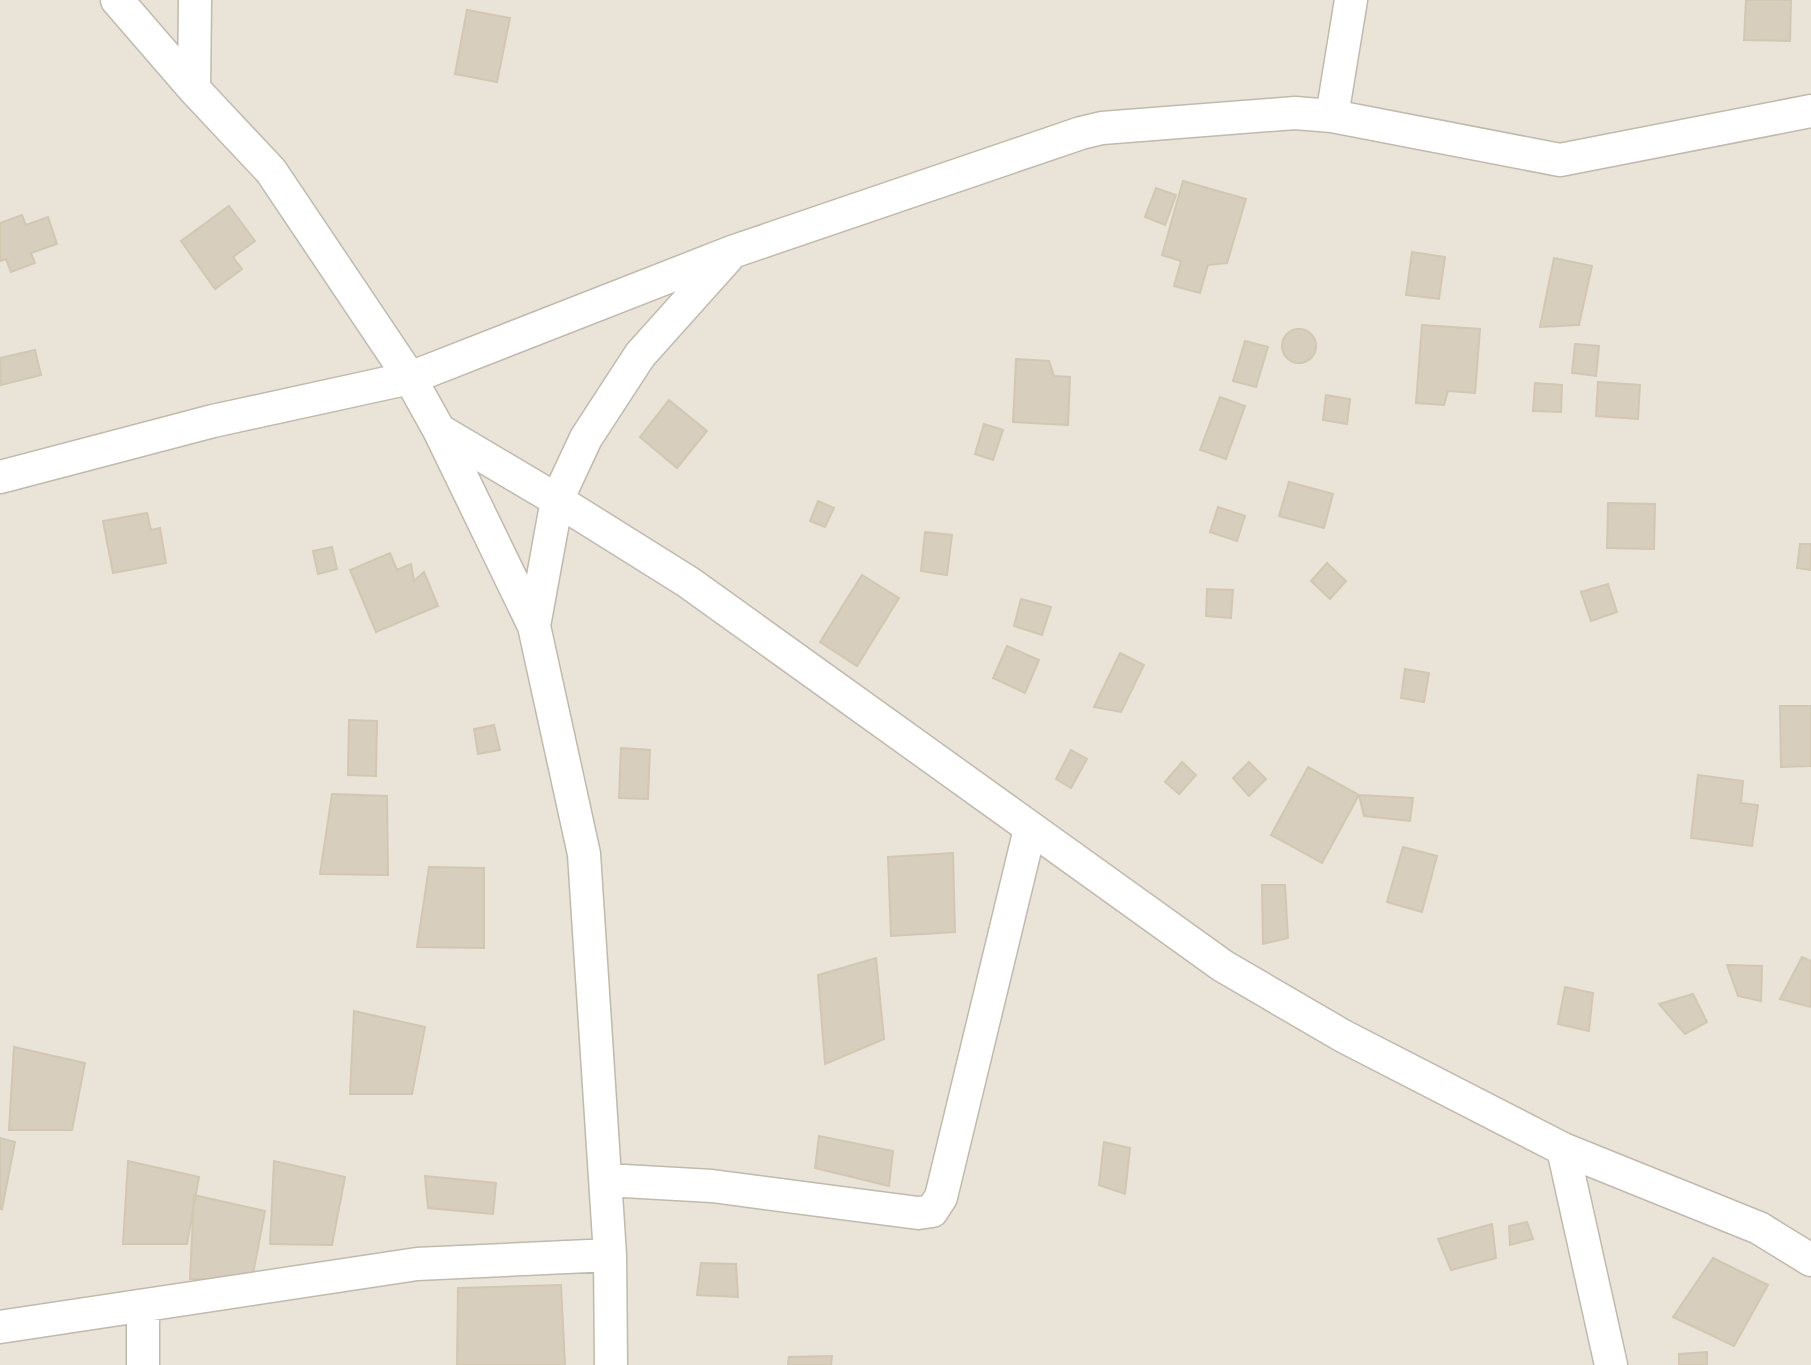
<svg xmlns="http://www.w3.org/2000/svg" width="1811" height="1365" font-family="'Titillium Web',sans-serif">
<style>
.residential{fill:#e9e4d7}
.building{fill:#d7cebe;stroke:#d2c7b1;stroke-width:2}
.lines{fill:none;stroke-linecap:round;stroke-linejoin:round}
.minor-casing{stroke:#c1baac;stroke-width:35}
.minor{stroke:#fff;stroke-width:32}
</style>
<rect width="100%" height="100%" fill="#f5f2ea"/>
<path class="residential" d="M0,0H1811V1365H0Z"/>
<path class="building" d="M1746,0H1791L1790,41L1744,40Z
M467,10L510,18L497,82L455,74Z
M1183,181L1246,199L1227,263L1208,265L1200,293L1174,286L1181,261L1162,255Z
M1156,188L1176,195L1165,225L1145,217Z
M229,206L255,241L233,257L242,269L215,289L181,241Z
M22,215L26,225L48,217L57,244L31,253L35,263L11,272L6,259L0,261V223Z
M1412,252L1445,257L1439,299L1406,295Z
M1554,258L1592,266L1579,325L1540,327Z
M1422,325L1480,329L1475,393L1448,391L1444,405L1416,403Z
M1282 346a17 17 0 1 1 34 0a17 17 0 1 1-34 0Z
M1245,341L1268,347L1256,387L1233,381Z
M1575,344L1599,346L1596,376L1572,373Z
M35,350L41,375L1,385L0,358Z
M1016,359L1049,361L1054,376L1070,377L1068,425L1013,422Z
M1598,382L1640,385L1638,419L1596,416Z
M1535,383L1562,385L1561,412L1533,411Z
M1326,395L1350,399L1347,424L1323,420Z
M1220,397L1245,406L1226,459L1200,450Z
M669,400L707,431L677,468L640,437Z
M984,424L1003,430L993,460L975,454Z
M1289,482L1333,494L1324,528L1279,516Z
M818,501L834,508L825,527L810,521Z
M1608,503L1655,504L1654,549L1607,548Z
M1218,507L1245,516L1237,541L1210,532Z
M147,513L151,530L160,528L166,563L113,573L103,521Z
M925,532L952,535L947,575L921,571Z
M1800,544H1811V570L1797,568Z
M332,547L337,569L318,574L313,551Z
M390,553L397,570L411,564L414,581L424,572L438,606L376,632L350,570Z
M1327,563L1346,581L1330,599L1311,581Z
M862,575L899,598L857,666L820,642Z
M1608,584L1617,612L1591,621L1581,592Z
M1207,589L1233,590L1231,618L1206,616Z
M1021,599L1051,607L1042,635L1014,626Z
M1007,646L1039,660L1025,693L993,678Z
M1120,653L1144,665L1121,712L1094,707Z
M1405,669L1429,673L1424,702L1401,698Z
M1780,706H1811V766L1781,767Z
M349,720L377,721L376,776L348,775Z
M494,725L500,750L478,754L474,729Z
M621,748L650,750L648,799L619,798Z
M1071,750L1087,759L1071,788L1056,779Z
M1182,762L1196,775L1179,794L1165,782Z
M1249,762L1266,779L1249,796L1233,778Z
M1308,767L1359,795L1322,863L1271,835Z
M1698,775L1743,781L1741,803L1758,805L1752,846L1691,838Z
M332,794L387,796L388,875L320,874Z
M1359,795L1413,798L1410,821L1364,816Z
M1403,847L1437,856L1422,912L1387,902Z
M953,853L955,932L891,936L888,857Z
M429,867L484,868V948L417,947Z
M1262,885H1285L1288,938L1263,944Z
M1802,957L1811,961V1007L1780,999Z
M876,958L884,1039L825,1064L818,975Z
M1727,965L1762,966L1761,1001L1738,996Z
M1565,987L1593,993L1589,1031L1558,1024Z
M1693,994L1707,1022L1685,1034L1659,1004Z
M354,1011L425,1027L412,1094H350Z
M14,1047L85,1063L72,1130H9Z
M819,1136L893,1151L889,1186L815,1168Z
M0,1138L15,1142L2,1209H0Z
M1104,1142L1130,1148L1125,1194L1099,1185Z
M128,1161L199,1177L187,1244H123Z
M274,1161L345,1177L332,1245L270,1244Z
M425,1176L496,1183L493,1214L428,1208Z
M194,1195L265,1211L252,1279H190Z
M1527,1222L1533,1239L1510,1245L1509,1226Z
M1492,1224L1496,1258L1451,1270L1438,1239Z
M1713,1258L1768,1285L1734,1346L1673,1317Z
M701,1263L736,1264L738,1297L697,1295Z
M561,1285L565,1365H457L458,1288Z
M1707,1352V1365H1679V1354Z
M832,1356L831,1365H788L789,1357Z"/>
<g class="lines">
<g class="minor-casing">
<path id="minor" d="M117,0L194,89L271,171L410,378L439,430L534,626L584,854L610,1255L611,1365
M194,89L195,0
M1332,116L1351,0
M439,430L557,500L688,582L1223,966L1343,1036L1563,1149L1759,1228L1811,1260
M0,477L213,421L410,378L732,252L1081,133L1102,128L1295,113L1332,116L1560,160L1811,111
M534,626L557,500L586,438L640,355L727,258
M1563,1149L1611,1365
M606,1180L712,1186L918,1213L932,1211L941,1197L1030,829
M0,1327L417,1264L610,1255
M143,1365V1306"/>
</g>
<use href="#minor" class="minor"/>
</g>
</svg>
